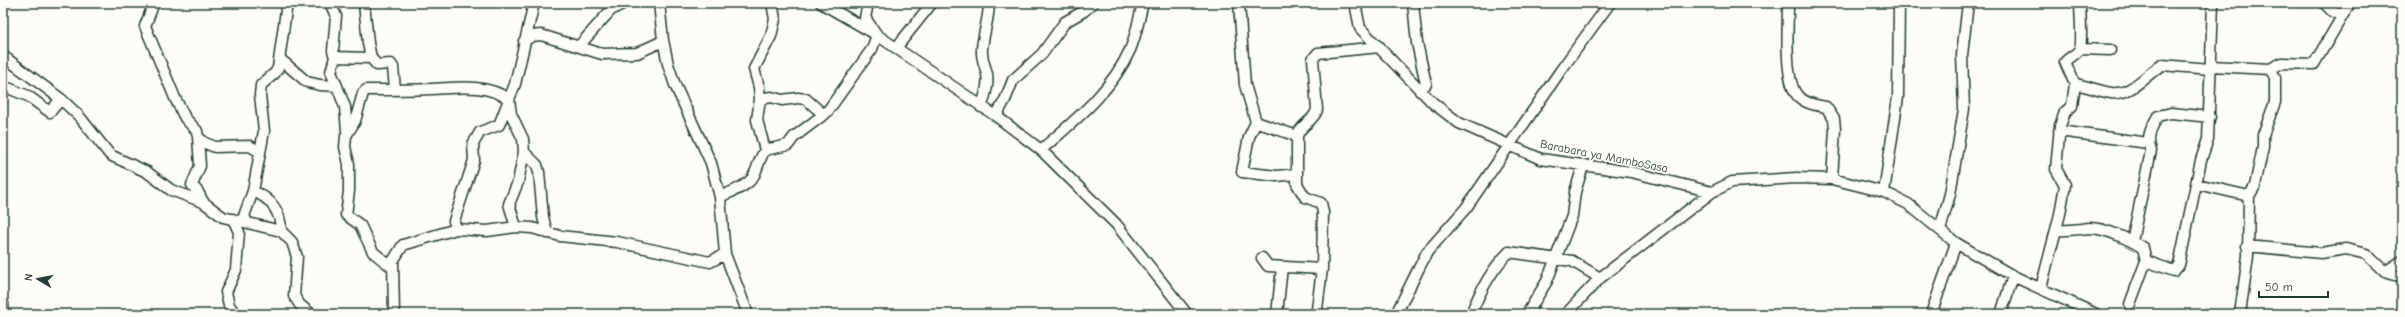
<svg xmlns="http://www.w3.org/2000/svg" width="2405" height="317" font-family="'Comic Neue',sans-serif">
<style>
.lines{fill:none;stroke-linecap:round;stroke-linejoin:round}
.minor-casing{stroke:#1f3d34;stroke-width:13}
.minor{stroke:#fdfcf7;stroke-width:10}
.labels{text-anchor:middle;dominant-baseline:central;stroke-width:3.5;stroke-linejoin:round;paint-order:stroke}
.street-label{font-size:12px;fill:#1f3d34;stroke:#fdfcf7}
</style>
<rect width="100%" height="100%" fill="#fdfcf7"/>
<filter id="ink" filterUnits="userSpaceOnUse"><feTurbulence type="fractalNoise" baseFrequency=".025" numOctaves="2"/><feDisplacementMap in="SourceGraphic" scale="8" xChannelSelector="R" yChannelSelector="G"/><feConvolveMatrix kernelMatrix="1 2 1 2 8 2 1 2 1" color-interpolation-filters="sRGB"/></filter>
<g filter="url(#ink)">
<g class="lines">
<g class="minor-casing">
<path id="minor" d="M150,3L152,8L145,26L175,98L185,118L197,131L198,137L205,143L215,147L250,146L260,152
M330,3L336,16L333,51L335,57
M364,3L368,43L371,58
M659,3L663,40L668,64L675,85L711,163L720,197L725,254L748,314
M821,3L877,35L996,116L1041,150L1116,224L1187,314
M1239,3L1245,85L1256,122L1297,136V184L1305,197L1321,203L1323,212L1322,269L1317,309L1319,314
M1355,3L1360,28L1433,103L1459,123L1541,159L1631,172L1712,192
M1413,3L1417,43L1426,84L1420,91
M1788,3C1788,26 1785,67 1793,88C1798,102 1813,105 1826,107L1834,119L1835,129L1832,179
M2324,3L2333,12L2339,14L2345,12
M524,41L532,36L541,35L602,54L637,53L663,41
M579,46L611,10L624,3
M896,48L932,3
M2080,49L2110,50
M3,56L61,99L79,116L110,155L147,172L171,190L203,202L223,217L281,231L292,242L297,257L294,296L300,305L311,314
M280,59L307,82L320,85L337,86L345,107L347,131
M2211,66L2270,69L2282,63L2314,64L2350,3
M2075,84C2087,86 2099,91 2111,93C2131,96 2146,74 2162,65L2210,69
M3,86L28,96L50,112L61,99
M337,86L331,72L335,57L371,58L377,65L391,64L393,67L395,89
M760,99L759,87L754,69L771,36L775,19L772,3
M981,107C985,97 989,85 987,74C985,65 981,58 982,49C983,34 989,19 989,3
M996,116L1005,100L1013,80L1042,54L1065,22L1084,11L1093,3
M1256,122L1249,137L1242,172L1277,176L1297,174
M2059,131L2148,143
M1297,136C1301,124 1313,122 1317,110L1313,59L1318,53L1380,47
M198,137L200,166L192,185L198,192L203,202
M765,150L757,120L760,99L771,97L782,100L798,98L806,99L824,115
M1041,150C1074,121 1111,92 1130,50C1136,36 1139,18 1143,3
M524,152L537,165L539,172L543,217L547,233
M2197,184L2249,196
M253,191C270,198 281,211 281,231
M1884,192L1898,97L1899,3
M720,197C730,192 747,187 753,177C758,168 759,159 765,150L788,145L794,137L827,112L872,49L877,35L865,18L868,3
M233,219L239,232L236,270L226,292L229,305L235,314
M247,222L244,216L253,191L264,131L260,95L261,85L275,73L278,68L287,3
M456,229L454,221L474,160L473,144L480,132L499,125L515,84L534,3
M1940,230L1950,194L1964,109L1962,55L1968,3
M2056,230C2068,231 2079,229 2090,228C2105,228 2131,240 2143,248L2146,261
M2132,241L2151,151C2146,137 2151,128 2158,116L2171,113L2210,117
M2247,246L2321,253L2346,249L2366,254L2385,272L2402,277
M1262,258L1268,266L1322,269
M393,268L373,252L360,225L346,215L349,191V164L345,147L346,136L355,121L363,93L366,90C388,90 410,90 431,89C458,88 485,83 509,99L511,114L523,139L524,152L518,182L509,204L516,227
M2385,272L2402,261
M2041,288L2060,214L2065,185L2056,169L2060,126L2065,112L2072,106L2075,84L2065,62C2069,57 2076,55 2079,50C2083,45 2080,12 2080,3
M3,304V312
M2130,304L2146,261L2174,271L2179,265L2201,160L2208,139L2213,3
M394,314L393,261L403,245L456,229L487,231L516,227L532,228L560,236L617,242L710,262L725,254
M1277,314L1282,267
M1396,314L1427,252L1466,208L1561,70L1610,3
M1471,314C1480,291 1492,269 1509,252L1572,261L1600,278
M1527,314L1547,281L1572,216L1575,192L1583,166
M1566,314L1600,278L1712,192L1732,182L1796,178L1832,179L1884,192L1908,204L1956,243L2013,276L2096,314
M1931,314L1956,243
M2001,314L2013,276
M2240,314L2248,256L2249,196L2255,186L2263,147V135L2275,102V77L2270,69"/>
</g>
<use href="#minor" class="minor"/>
</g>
</g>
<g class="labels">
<g class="street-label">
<text transform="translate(1604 156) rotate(11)">Barabara ya MamboSasa</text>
</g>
</g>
<rect width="2405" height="317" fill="none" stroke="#fdfcf7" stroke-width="16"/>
<rect x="8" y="8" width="2389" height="301" fill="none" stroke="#1f3d34" stroke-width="1.5" filter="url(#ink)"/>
<g transform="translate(38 279) rotate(280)" stroke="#fdfcf7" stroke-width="3" paint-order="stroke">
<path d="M0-3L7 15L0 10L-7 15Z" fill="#1f3d34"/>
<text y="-6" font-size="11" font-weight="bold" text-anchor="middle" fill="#1f3d34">N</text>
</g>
<path d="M2259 291v6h69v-6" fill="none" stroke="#1f3d34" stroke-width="2"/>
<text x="2265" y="291" font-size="12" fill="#1f3d34" stroke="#fdfcf7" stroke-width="3" paint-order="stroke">50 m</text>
</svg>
